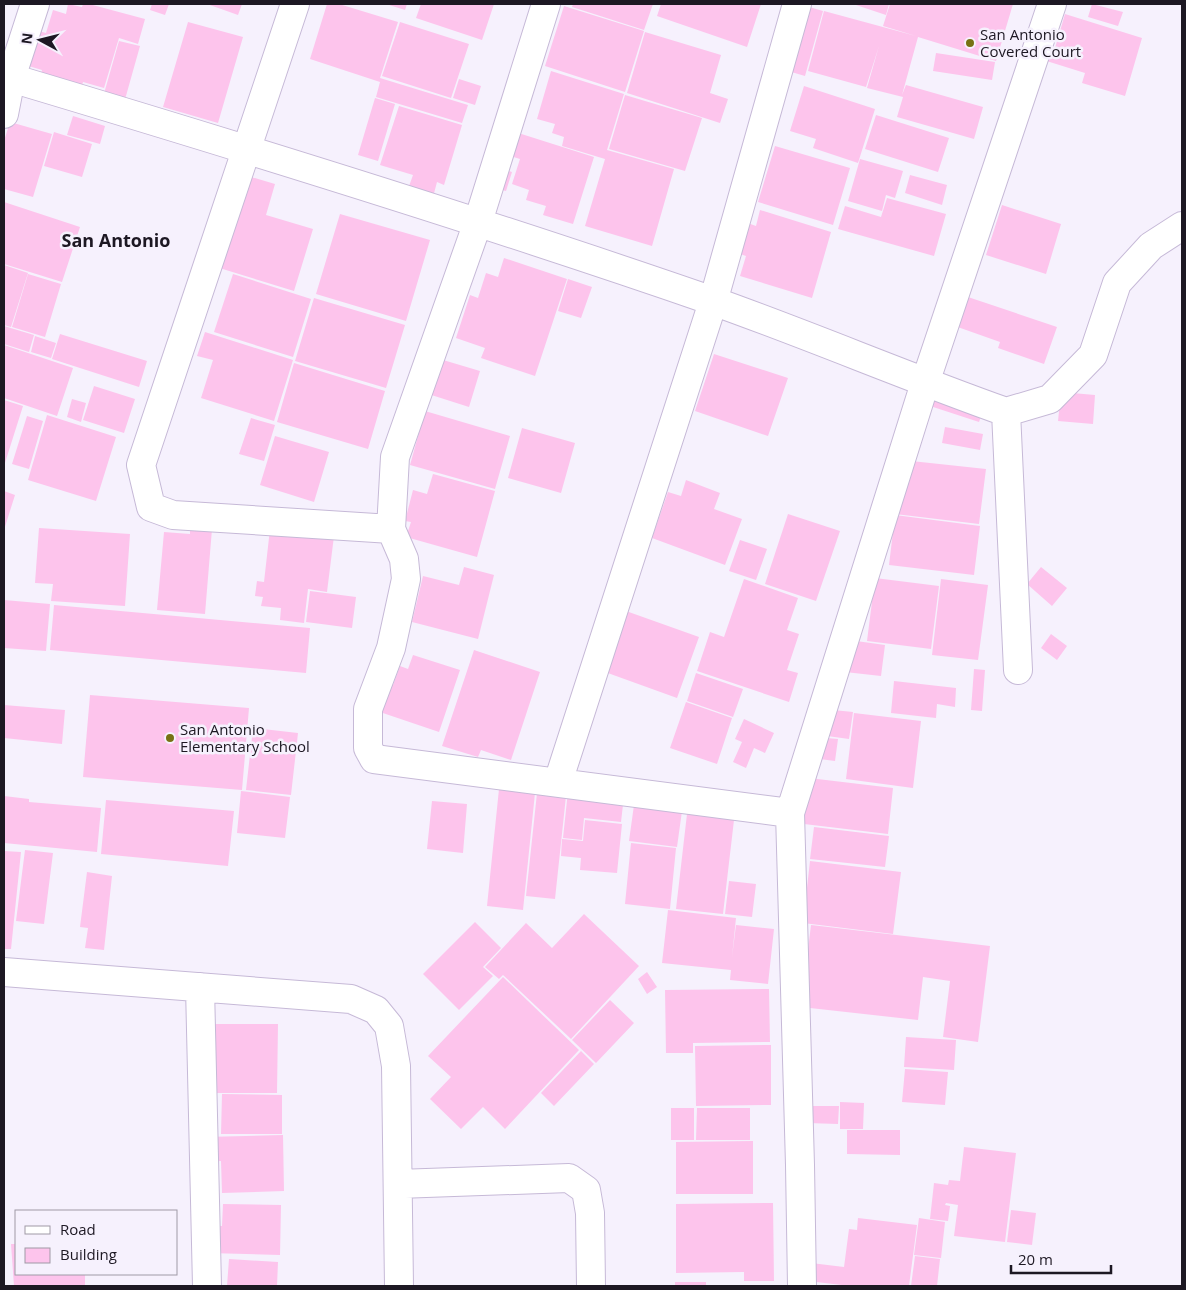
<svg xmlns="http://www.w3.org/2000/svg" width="1186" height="1290" font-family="'Open Sans',sans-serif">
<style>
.building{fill:#fdc4ec}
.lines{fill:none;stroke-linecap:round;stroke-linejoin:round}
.minor-casing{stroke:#c6b9d7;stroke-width:30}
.tertiary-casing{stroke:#c6b9d7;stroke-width:30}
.minor{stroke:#fff;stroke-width:28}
.tertiary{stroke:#fff;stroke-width:28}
.poi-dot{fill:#777113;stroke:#f6f1fd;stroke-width:2}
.labels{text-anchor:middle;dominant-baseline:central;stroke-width:5;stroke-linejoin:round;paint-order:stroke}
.poi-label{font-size:15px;fill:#1d1823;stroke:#f6f1fd;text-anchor:start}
.quarter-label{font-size:18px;font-weight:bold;fill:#1d1823;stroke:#f6f1fd}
</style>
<rect width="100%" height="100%" fill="#f6f1fd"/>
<path class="building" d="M68,4L82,7L83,4H89L145,19L138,44L119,38L104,88L83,82L81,90L40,78L42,70L25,65L35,30L46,33L53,10L66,14Z
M152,4H169L165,15L150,10Z
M207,4H242L238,15Z
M327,4H339L398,22L380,78L468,105L462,123L376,97L380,82L310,59Z
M386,4H407L405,10Z
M421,4H494L482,40L416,18Z
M573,4H653L644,30L572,7Z
M661,4H761L747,47L657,16Z
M799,4L823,11L805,76L781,69Z
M853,4H889L886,15Z
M890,4H1013L996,61L918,37L902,95L906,85L983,107L974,139L897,117L903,97L867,88L879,46L866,87L808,71L824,11L916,36L883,26Z
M1092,4L1123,12L1118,26L1088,17Z
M564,6L644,31L625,92L545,66Z
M1065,14L1142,38L1125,96L1082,83L1085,73L1037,58L1042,45L1055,48Z
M188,22L243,37L218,123L163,107Z
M400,22L469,44L451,98L382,76Z
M645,32L721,55L710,93L728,99L720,123L627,93Z
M119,41L140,46L124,103L103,97Z
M936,53L995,62L992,80L933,71Z
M551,71L624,94L607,150L674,169L652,246L585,226L605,159L562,146L564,137L552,133L555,124L537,119Z
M459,79L481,86L475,105L453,98Z
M804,86L875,109L858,163L813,148L816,139L790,131Z
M625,95L702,118L685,171L609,149Z
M375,98L395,104L378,161L358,155Z
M399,106L462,125L444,185L437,182L433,197L408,189L413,175L380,165Z
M876,115L949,138L938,172L865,149Z
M73,116L105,126L100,144L67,135Z
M10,122L52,134L33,197L4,189V141Z
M512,131L594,157L573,224L543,215L546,206L526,200L529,190L512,184L520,159L504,154Z
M54,132L92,144L82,177L44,166Z
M775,146L850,168L833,225L758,202Z
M860,159L903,171L895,198L886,195L882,211L848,201Z
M497,167L512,172L506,191L491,187Z
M241,174L275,184L266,215L313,229L294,291L213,266Z
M910,175L947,185L942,205L905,193Z
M887,198L946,214L934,256L838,229L845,206L881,217Z
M4,202L80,227L62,282L4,264Z
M1002,205L1061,224L1046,274L986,255Z
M760,210L831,232L812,298L740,276L746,256L734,252L742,221L756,226Z
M340,214L430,240L406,321L316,294Z
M504,258L567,279L535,376L481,358L485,348L456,338L470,295L478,298L486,273L498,277Z
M4,265L28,273L11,327L4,325Z
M28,274L61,284L45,337L12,327Z
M233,274L311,299L293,357L214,332Z
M568,279L592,287L581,318L558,311Z
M962,295L1057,327L1044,364L998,348L1000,342L952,325Z
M314,298L405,325L386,388L295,361Z
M4,326L34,335L29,352L4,344Z
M205,332L293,360L274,421L201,398L213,360L197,356Z
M60,334L147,361L139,387L52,359Z
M35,336L56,343L51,358L31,352Z
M4,345L73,368L57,416L4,398Z
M714,354L788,378L768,436L695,411Z
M433,357L480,371L469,407L422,392Z
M294,363L385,391L368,449L277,422Z
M94,386L135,399L124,433L83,420Z
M930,387L985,405L979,422L924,404Z
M1061,392L1095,395L1093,424L1058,421Z
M72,399L86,403L81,422L67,417Z
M4,400L23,406L4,466Z
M425,411L510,436L495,489L410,465Z
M47,415L116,437L96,501L28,480Z
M27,416L43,421L29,469L12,464Z
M251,418L275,425L264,461L239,454Z
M945,427L983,434L980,450L942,443Z
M522,428L575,443L561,493L508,478Z
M275,436L329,452L314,502L260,485Z
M902,460L986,469L979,524L895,514Z
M433,474L495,491L477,557L406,537L411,522L405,521L413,490L427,494Z
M686,480L720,493L714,509L742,519L725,565L652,538L668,492L681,496Z
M4,491L15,495L4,530Z
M788,514L840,531L816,601L765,584Z
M895,515L980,526L974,575L889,565Z
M190,527L212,529L205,614L157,610L164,532L190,534Z
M39,528L130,534L125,606L51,601L53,584L35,583Z
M270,529L334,536L327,592L308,589L304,623L280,620L281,608L261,606L263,597L255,596L257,581L264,582Z
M740,540L767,549L756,580L729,571Z
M464,567L494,575L478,639L412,622L423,576L459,585Z
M1041,567L1067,588L1052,606L1027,584Z
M875,578L939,586L931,649L867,641Z
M744,579L798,598L787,630L799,634L787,670L798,673L789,702L697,671L710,632L724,637Z
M941,579L988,585L978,660L932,655Z
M310,591L356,597L352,628L306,622Z
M4,600L50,604L46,651L4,648Z
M54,605L310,628L306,673L50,650Z
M626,611L699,637L677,698L605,672Z
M1051,634L1067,646L1057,660L1041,648Z
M849,640L885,645L881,676L845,672Z
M474,650L540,672L511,760L481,750L478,757L442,746Z
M413,655L460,670L439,732L374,710L383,682L393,685L400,666L408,669Z
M974,669L985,670L982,711L971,710Z
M696,673L743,689L733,717L687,701Z
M894,681L956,688L955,707L937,704L936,718L891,713Z
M90,695L249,708L242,790L83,777Z
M686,702L732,718L717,764L670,748Z
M4,705L65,710L62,744L4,738Z
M823,709L853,712L849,739L820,735Z
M854,713L921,721L913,788L846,779Z
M744,719L774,733L765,753L754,748L746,768L733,762L742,742L735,739Z
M253,728L298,733L291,795L246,790Z
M815,737L838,739L835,761L812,758Z
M809,778L893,788L888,834L804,824Z
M499,789L535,793L523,910L487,906Z
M241,791L290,797L285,838L237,833Z
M568,791L624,796L621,822L584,818L582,840L563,838Z
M537,793L566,796L555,899L526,896Z
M4,796L29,799V802L101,808L97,852L4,843Z
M106,800L234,811L228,866L101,854Z
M432,801L467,804L463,853L427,849Z
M634,805L682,811L677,847L629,841Z
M687,814L734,820L723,914L676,909Z
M585,820L622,824L617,873L580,870L581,858L561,856L562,839L583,841Z
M814,827L889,836L885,867L810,859Z
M631,843L676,848L670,909L625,904Z
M25,850L53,853L44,924L16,921Z
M4,851L21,852L11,949H4Z
M810,861L901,872L893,934L803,923Z
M87,872L112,876L104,950L85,948L88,928L80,927Z
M729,881L756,884L752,917L725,914Z
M668,910L736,918L732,957L736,925L774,929L768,984L730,980L731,970L662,963Z
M584,914L639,966L571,1039L503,975L499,979L485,967L526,923L552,948Z
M475,922L501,948L483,967L493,976L459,1010L423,974Z
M811,925L990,946L978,1042L943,1037L950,981L923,977L918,1020L801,1007Z
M647,972L657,987L647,994L638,979Z
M503,977L579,1050L505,1129L483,1107L461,1129L430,1099L451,1077L428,1056Z
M769,989L770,1042L693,1043V1053H666L665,990Z
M610,1000L634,1023L596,1063L572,1040Z
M210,1024H278L277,1093H209Z
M906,1037L956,1040L954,1070L904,1067Z
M771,1045V1105L696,1106L695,1046Z
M581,1051L594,1064L554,1106L541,1093Z
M905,1069L948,1072L945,1105L902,1102Z
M222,1094L282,1095V1134H221Z
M840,1102L864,1103L863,1129H840Z
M807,1106H839L838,1124L807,1123Z
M671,1108H694V1140H671Z
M697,1108H750V1140H696Z
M847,1130H900V1155L847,1154Z
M283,1135L284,1191L222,1193L221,1161L205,1162V1137Z
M753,1141V1194H676V1142Z
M964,1147L1016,1153L1005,1242L954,1236L958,1205L946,1203L945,1205L950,1206L948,1221L930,1219L934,1183L948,1185L949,1180L960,1181Z
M773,1203L774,1281H744V1272L676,1273V1204Z
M223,1204L281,1205L280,1255L208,1253V1226H222Z
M1011,1210L1036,1213L1032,1245L1007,1242Z
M858,1218L917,1225L909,1286H850L808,1281L811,1263L844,1267L849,1229L857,1230Z
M919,1218L945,1222L941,1258L914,1255Z
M11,1244H16V1274H85V1286H14Z
M915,1256L940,1259L937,1286H911Z
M229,1259L278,1262L277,1286H227Z
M675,1282H706V1286H675Z"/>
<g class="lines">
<g class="minor-casing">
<path id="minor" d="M295,4L141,465L151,507L173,515L391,529
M546,4L478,222L395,457L391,529L404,559L406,579L391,648L368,709V748L374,759L790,813
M11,78C245,148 479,220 710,300C809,335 907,377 1006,412L1050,399L1093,355L1117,283L1151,246L1182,226
M1006,412L1018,670
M558,782L713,302L797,4
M4,972L351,999L376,1010L389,1026L396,1066L399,1286
M200,987L207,1286
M398,1184L569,1178L586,1190L590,1213L591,1286
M802,1286L800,1165L790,813L925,383L1052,4"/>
</g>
<g class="tertiary-casing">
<path id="tertiary" d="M4,114L11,78L35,4"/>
</g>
<use href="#minor" class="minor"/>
<use href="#tertiary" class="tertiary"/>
</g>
<g class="poi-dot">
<circle cx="970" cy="43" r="5"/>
<circle cx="170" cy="738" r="5"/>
</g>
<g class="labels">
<g class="poi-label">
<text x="980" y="34">San Antonio<tspan x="980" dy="17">Covered Court</tspan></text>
<text x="180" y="729">San Antonio<tspan x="180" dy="17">Elementary School</tspan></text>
</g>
<g class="quarter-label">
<text x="116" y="240">San Antonio</text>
</g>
</g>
<rect width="1186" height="1290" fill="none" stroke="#1d1823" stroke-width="10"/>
<rect x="15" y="1210" width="162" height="65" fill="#f6f1fd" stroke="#9f9aa6"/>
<rect x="25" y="1226" width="25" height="8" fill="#ffffff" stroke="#9f9aa6"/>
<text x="60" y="1235" font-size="15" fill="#1d1823">Road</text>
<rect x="25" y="1248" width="25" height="15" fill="#fdc4ec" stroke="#9f9aa6"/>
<text x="60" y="1260" font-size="15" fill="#1d1823">Building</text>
<g transform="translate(40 40) rotate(277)" stroke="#f6f1fd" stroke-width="4" paint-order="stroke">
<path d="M0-4L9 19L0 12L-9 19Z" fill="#1d1823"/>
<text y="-8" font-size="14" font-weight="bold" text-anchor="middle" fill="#1d1823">N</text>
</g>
<path d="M1011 1265v8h100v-8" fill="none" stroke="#1d1823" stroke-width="2.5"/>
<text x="1018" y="1265" font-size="15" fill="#1d1823" stroke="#f6f1fd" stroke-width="4" paint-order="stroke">20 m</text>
</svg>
